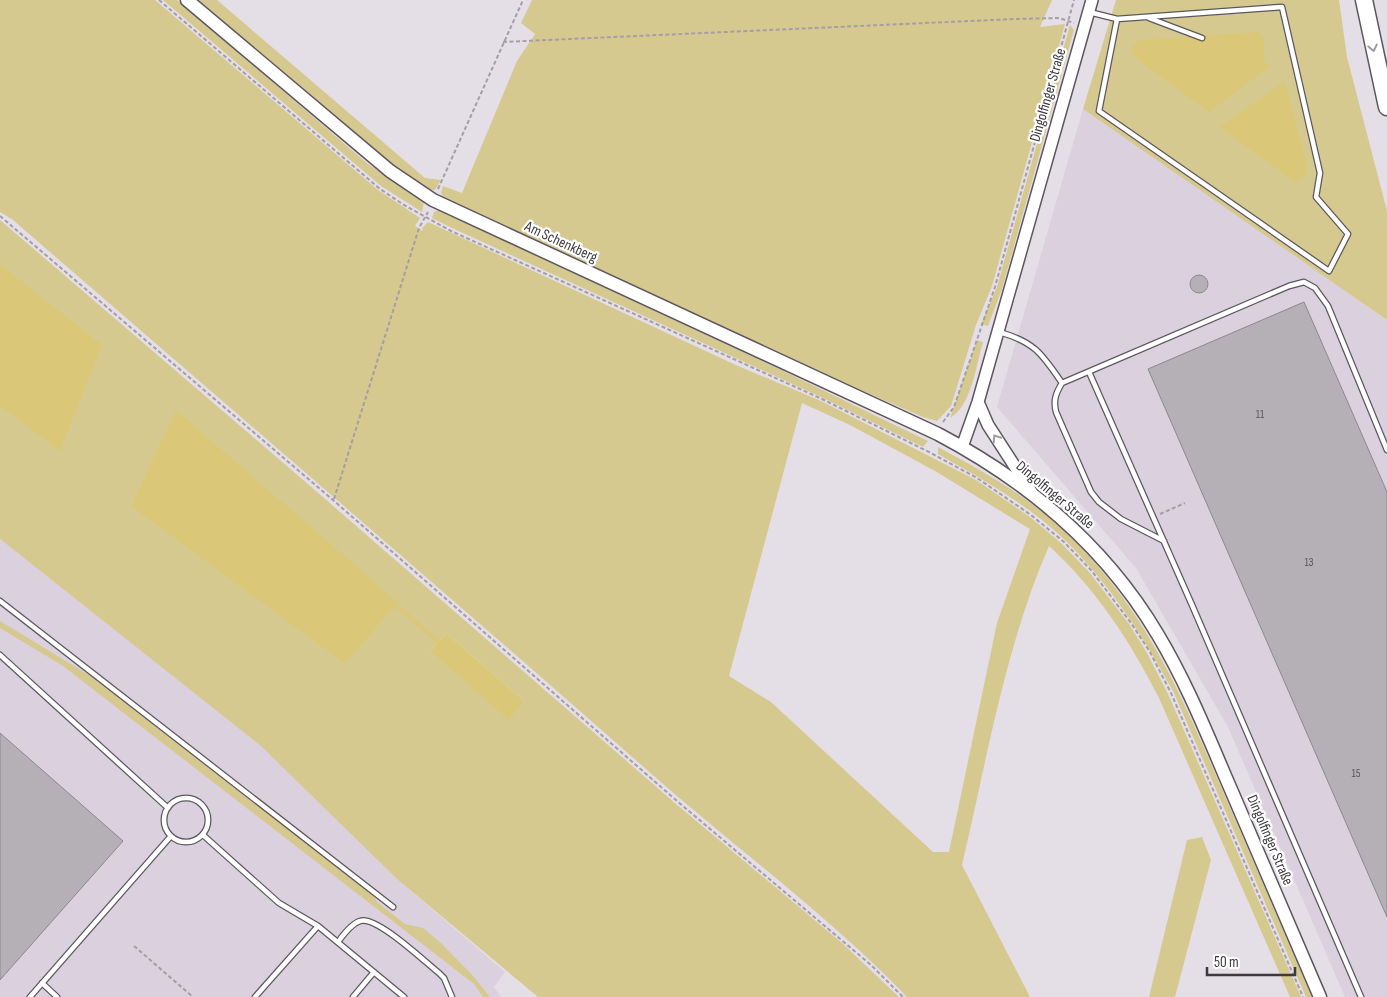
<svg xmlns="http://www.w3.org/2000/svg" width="1387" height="997" font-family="'Sofia Sans Condensed',sans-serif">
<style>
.built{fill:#dbd0de}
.green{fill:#d6c98f;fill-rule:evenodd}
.water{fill:#dac878}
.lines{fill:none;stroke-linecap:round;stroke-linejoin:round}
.stream{stroke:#dac878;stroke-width:4}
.building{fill:#b5afb6;stroke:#8d888f}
.service-casing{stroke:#5c575e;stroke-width:7}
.tertiary-casing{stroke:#5c575e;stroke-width:14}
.secondary-casing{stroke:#5c575e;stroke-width:15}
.motorway-casing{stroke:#5c575e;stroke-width:19}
.path{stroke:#a39fa5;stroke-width:2;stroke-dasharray:4 2.5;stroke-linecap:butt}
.service{stroke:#fff;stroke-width:4.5}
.tertiary{stroke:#fff;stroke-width:11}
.secondary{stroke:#fff;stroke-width:12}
.motorway{stroke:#fff;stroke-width:16}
.oneway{stroke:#9e9c9e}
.labels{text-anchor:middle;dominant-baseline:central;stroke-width:4.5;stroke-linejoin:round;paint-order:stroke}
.number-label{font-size:12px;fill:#5a575b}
.street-label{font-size:15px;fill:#3c3a3d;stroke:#fff}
</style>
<rect width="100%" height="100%" fill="#e4dee6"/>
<path class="built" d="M1083,109L1387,320V997H1345L1228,727L1136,568L997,407Z
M0,539L262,746L397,879L505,972L494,987L501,997H0Z"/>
<path class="green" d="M0,0H155L378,190L420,218L415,226L423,231L422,228L428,222L738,366L821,401L976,480L1030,517L1062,544L1089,572L1129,624L1147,653L1168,694L1301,997H1290L1159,698C1130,641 1097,590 1049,546C1005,647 987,759 962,865L1030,997H907C827,914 733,846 647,770C437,585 224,403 13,220L0,212ZM802,403L850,425L935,471L1030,529L997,623L949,852H933L771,702L729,676Z
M163,0H177L368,164L424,202L422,212L381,186Z
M198,0H217L425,178L441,180L435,190C422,191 404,174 393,166Z
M532,0H1052L1040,27L1065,24L992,286L976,325L951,406L937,421L923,417L812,369L444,199L441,193L443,186L462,193L517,61L535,34L521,23Z
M1116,0H1339L1347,57L1387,211V320L1083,109Z
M1070,25L1074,30L1002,289L988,326L981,324L997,287Z
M439,210L779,369L928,441L923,447L823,398L452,228L432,218L434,212Z
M0,220L316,491L676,804L842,943L899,997H538L397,879L261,746L0,539ZM446,633L524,701V702L430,651Z
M977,340L983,342C976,365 972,405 950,418Z
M938,447C985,472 1034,500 1072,538C1150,617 1182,697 1225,796C1254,863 1283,930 1312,997H1306L1174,693C1144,637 1111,586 1066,541C1029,505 982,479 938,454Z
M0,621L89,675L372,893L377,902L405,924L423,928L441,943L474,977L490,997H483L474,984L63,666L0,628Z
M1202,837L1211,860L1175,997H1149L1187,840Z"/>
<path class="water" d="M1258,32L1264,36V59L1269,67L1209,112L1140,62L1131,51L1134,43L1140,40Z
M1285,81L1307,166L1306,176L1297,181L1292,180L1219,127Z
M0,264L102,345L60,451L0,406Z
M176,410L398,602L345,664L131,506Z
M446,633L524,701L509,720L430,651Z"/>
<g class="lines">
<path class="stream" d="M391,606L400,608L438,642"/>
</g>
<path class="building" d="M1190 284a9 9 0 1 1 18 0a9 9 0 1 1-18 0Z
M1304,302L1387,492V917L1148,369Z
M0,733L123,841L0,980Z"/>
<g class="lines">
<g class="service-casing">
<path id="service" d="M1089,12L1117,19L1282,7L1320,173L1316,197L1348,234L1329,271L1099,111L1117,19
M1149,18L1202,38
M999,332C1035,342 1042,354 1062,383
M1089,372L1192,605L1361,997
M1164,541L1121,519L1099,502L1091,492L1056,412C1053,400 1056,393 1062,383L1289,286L1304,282L1315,288L1328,306L1387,450
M0,601L393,907
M0,655L168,808
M164 820a22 22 0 1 1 44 0a22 22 0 1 1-44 0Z
M203,835L279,903L318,926L404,997
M338,942C343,935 351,924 360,921C376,915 425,962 439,973L444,978L452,997
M42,983L57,997
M30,997L171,836
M255,997L318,926
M353,997L374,972"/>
</g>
<g class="tertiary-casing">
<path id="tertiary" d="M978,402L988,425L1032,493
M962,447L978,402L1092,0"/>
</g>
<g class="secondary-casing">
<path id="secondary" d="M187,0L390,171L433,200L938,434C1027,481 1106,547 1158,635C1188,685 1209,739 1232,792C1261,861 1291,929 1320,997"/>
</g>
<g class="motorway-casing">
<path id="motorway" d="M1364,0L1387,107"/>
</g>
<path class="path" d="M159,0L380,189L404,205L451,231L822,399L929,452L977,478L1031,515L1064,542L1091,570L1131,623L1150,652L1171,693L1303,997
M503,42L1015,19L1059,18L1074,23
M438,189L523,0
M0,216L333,500L677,801L871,965L903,997
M943,422L954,407L995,287L1074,0
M334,499L419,228L428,212
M1160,514L1185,503
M134,946L193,997"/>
<use href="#service" class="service"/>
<use href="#tertiary" class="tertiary"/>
<use href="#secondary" class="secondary"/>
<use href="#motorway" class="motorway"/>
</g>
<defs><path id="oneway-chevron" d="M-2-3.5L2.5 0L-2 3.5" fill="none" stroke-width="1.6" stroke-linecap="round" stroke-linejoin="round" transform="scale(1.25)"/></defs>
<g class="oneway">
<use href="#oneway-chevron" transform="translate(1373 48) rotate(78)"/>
<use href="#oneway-chevron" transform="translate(996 438) rotate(-123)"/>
</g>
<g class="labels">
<g class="number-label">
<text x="1260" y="414">11</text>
<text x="1309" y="562">13</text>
<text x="1356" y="773">15</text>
</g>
<g class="street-label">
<text transform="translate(1048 95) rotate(-74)">Dingolfinger Straße</text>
<text transform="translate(561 242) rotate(25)">Am Schenkberg</text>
<text transform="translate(1055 495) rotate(40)">Dingolfinger Straße</text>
<text transform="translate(1270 840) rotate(67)">Dingolfinger Straße</text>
</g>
</g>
<path d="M1207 967v8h88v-8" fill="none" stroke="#3c3a3d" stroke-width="2.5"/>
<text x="1214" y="967" font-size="15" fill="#3c3a3d" stroke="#ffffff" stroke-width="4" paint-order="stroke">50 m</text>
</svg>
